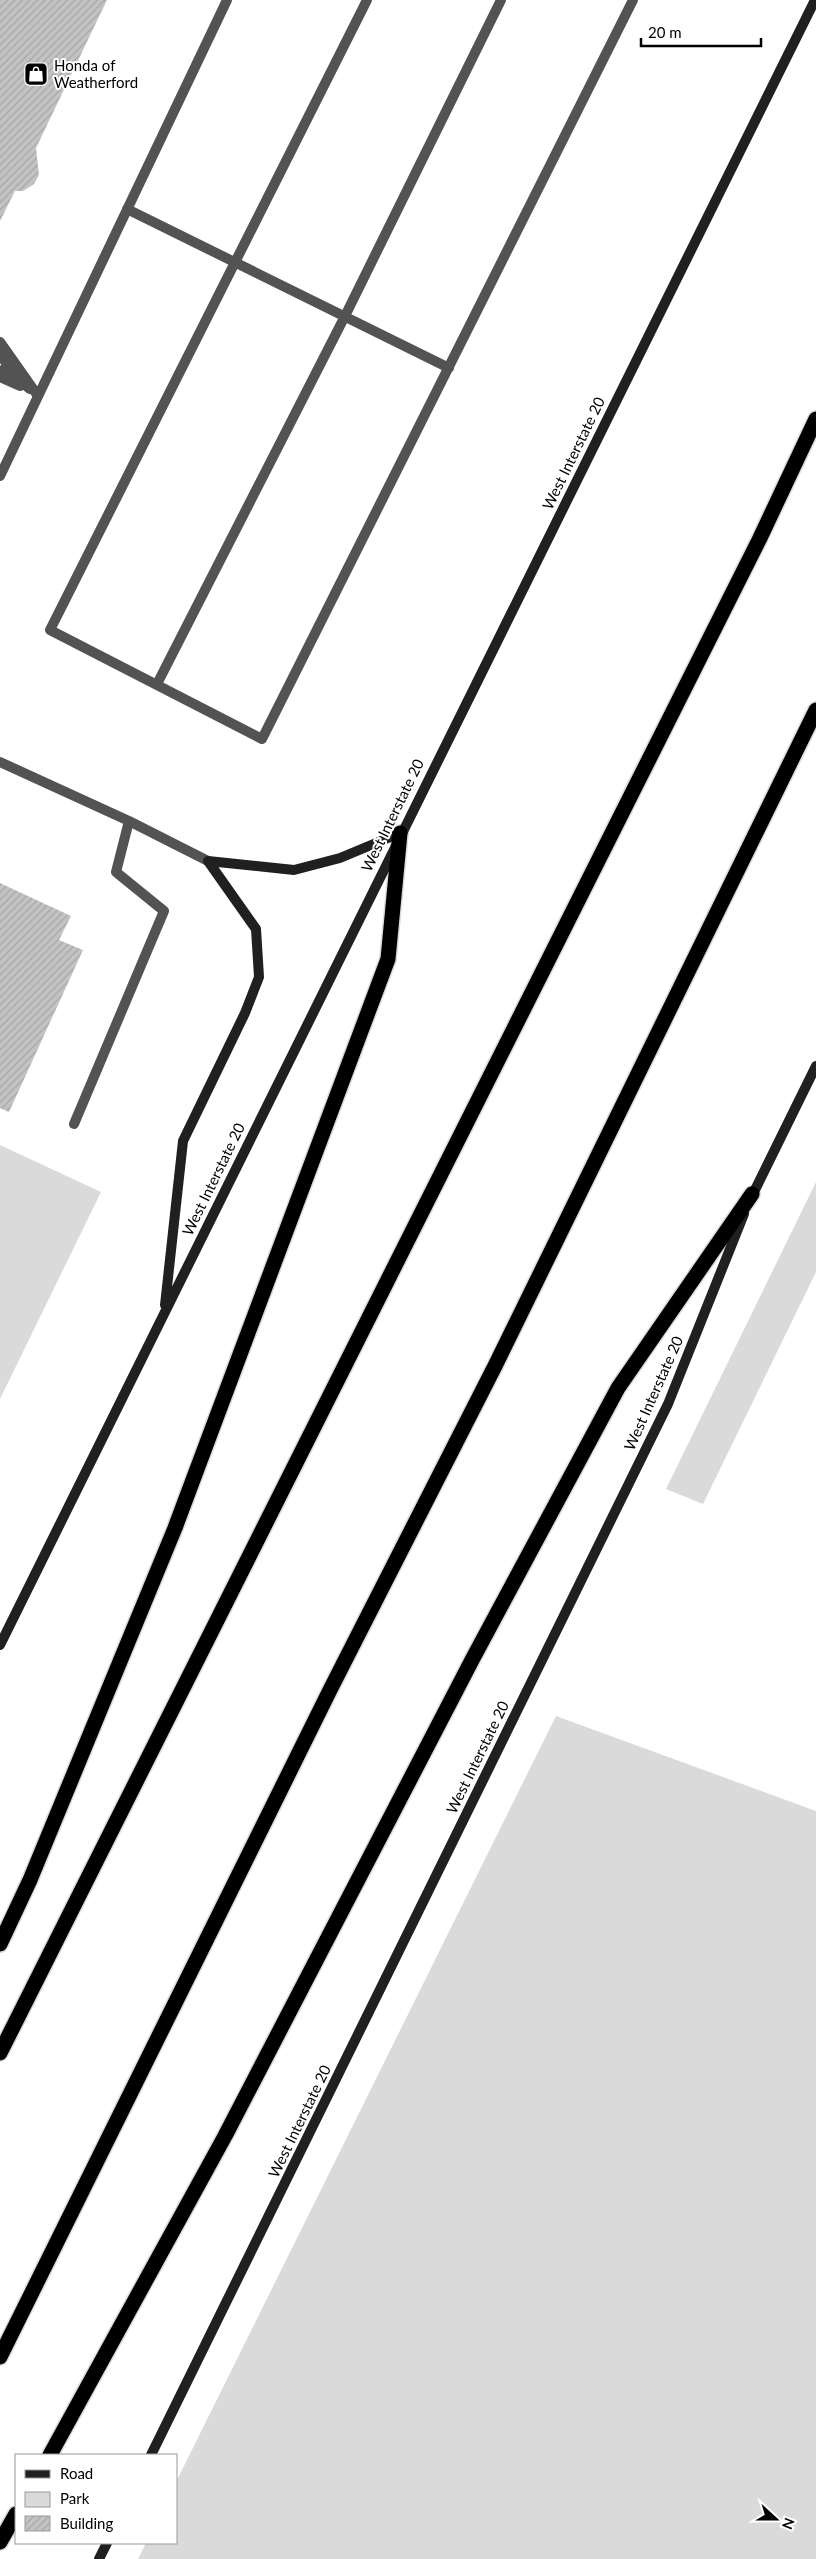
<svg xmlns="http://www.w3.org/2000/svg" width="816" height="2559" font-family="Lato,sans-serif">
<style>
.green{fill:#dadada}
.building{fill:url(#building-hatch)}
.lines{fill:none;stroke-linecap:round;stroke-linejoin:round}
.motorway-casing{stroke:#dbdbdb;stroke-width:18}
.service{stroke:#535353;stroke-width:10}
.secondary{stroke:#202020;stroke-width:10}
.motorway{stroke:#000;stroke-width:15}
.labels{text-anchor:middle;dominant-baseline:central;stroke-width:4;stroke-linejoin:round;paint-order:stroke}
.poi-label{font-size:15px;fill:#000;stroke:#fff;text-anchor:start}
.street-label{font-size:15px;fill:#000;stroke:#fff}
</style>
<defs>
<pattern id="building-hatch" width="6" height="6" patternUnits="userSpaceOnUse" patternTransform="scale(1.25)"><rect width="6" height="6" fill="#c3c3c3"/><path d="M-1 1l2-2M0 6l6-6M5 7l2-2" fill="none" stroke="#a6a6a6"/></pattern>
</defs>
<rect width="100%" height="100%" fill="#fff"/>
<path class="green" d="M0,1145L101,1192L0,1399Z
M816,1182V1272L703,1504L666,1489Z
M556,1716L816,1811V2559H138L146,2543H176V2482Z"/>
<path class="building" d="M0,0H107L36,148L39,175L34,184L23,191H15L0,221Z
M0,883L71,916L59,940L83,950L9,1112L0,1108Z"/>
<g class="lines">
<g class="motorway-casing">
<path id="motorway" d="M0,1944L30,1880L175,1528L388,959L400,833
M0,2053L760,538L816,419
M0,2357L330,1690L496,1364L816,710
M50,2455L225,2136L472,1660L618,1388L752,1194
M0,2542L16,2514"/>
</g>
<path class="service" d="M367,0L50,630L262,739L633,0
M127,209L449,368
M0,342L38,396
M0,356L13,370
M4,369L30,389
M0,377L20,386
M0,476L227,0
M157,684L345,316L501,0
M0,762L129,821L208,861
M74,1124L164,911L116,872L129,821"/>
<path class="secondary" d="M208,861L294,870L340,858L400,833
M751,1198L816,1066
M165,1305L183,1141L245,1013L259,977L256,929L208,861
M0,1645L815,0
M151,2455L668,1404L744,1214
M99,2559L107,2543"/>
<use href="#motorway" class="motorway"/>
</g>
<defs>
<g id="shop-square" transform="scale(1.25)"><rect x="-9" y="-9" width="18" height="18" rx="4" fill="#000" stroke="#fff"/><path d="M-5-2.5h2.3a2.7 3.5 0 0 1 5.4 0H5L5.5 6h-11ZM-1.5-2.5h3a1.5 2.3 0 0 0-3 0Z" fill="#fff"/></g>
</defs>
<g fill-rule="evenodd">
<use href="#shop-square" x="36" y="74"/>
</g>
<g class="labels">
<g class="poi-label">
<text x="54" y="65">Honda of<tspan x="54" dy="17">Weatherford</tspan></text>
</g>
<g class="street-label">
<text transform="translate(573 453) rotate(-64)">West Interstate 20</text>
<text transform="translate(392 815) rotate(-64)">West Interstate 20</text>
<text transform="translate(213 1179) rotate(-64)">West Interstate 20</text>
<text transform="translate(653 1393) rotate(-66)">West Interstate 20</text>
<text transform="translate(477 1757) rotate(-64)">West Interstate 20</text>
<text transform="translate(299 2121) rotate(-64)">West Interstate 20</text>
</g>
</g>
<rect x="15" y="2454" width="162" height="90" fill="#ffffff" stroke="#999999"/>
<rect x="25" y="2470" width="25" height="8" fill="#202020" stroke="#999999"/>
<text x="60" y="2479" font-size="15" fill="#000000">Road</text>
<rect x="25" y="2492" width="25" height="15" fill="#dadada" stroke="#999999"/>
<text x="60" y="2504" font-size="15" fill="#000000">Park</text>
<rect x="25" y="2516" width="25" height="15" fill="url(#building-hatch)" stroke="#999999"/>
<text x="60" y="2529" font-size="15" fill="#000000">Building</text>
<g transform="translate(776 2519) rotate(111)" stroke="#ffffff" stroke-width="4" paint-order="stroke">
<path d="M0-4L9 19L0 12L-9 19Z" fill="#000000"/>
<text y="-8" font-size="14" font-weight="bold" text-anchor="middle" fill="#000000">N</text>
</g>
<path d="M641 38v8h120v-8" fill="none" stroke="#000000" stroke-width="2.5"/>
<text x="648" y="38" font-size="15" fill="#000000" stroke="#ffffff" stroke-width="4" paint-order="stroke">20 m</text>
</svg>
